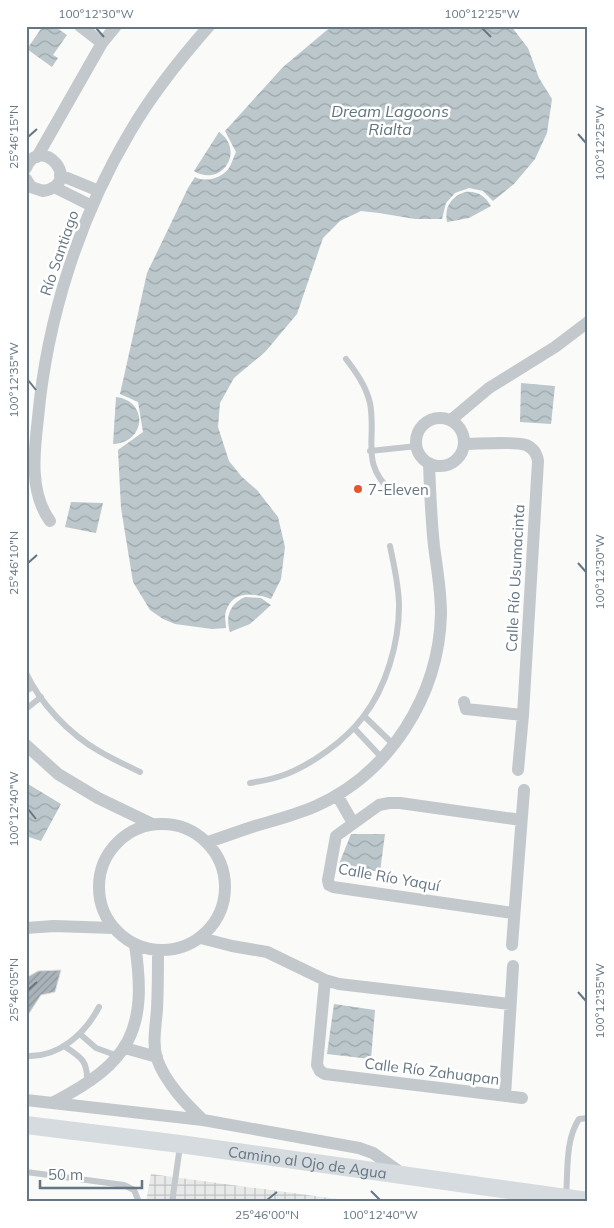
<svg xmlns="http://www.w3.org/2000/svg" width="614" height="1228" font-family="Mulish,sans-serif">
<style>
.industrial{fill:url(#industrial-grid)}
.water{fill:url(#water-waves)}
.building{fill:url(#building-hatch);stroke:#dcdcda}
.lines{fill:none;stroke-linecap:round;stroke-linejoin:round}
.lane{stroke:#c3c8cc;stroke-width:6}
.street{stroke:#c3c8cc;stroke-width:12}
.secondary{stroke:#d6dbdf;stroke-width:18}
.ticks{fill:none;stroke:#657683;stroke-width:2}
.poi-dot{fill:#e4572e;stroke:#fff;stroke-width:2}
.labels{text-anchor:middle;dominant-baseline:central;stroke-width:5;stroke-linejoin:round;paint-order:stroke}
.street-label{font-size:15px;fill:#657683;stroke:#fff}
.poi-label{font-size:15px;fill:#657683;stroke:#fff;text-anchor:start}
.water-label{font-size:16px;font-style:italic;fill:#60757c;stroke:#fff}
.neatline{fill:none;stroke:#657683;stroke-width:2}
.ticks-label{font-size:12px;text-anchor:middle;fill:#657683}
</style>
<defs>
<pattern id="industrial-grid" width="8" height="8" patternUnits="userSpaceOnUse" patternTransform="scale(1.25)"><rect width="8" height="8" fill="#e8e9e9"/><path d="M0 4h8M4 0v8" fill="none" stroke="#c0c1c2"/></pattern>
<pattern id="water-waves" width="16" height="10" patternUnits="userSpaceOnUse" patternTransform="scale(1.25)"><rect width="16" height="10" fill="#bbc7cb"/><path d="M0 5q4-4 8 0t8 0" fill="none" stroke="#9ca6aa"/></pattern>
<pattern id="building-hatch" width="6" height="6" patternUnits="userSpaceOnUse" patternTransform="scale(1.25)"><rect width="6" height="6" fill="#aab3b9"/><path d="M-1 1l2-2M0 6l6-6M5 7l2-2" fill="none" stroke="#8e969c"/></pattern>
</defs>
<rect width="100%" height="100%" fill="#fafaf8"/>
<path class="industrial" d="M151,1174L359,1202H146Z"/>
<path class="water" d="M43,26H54L67,35L53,55L58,58L52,67L27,49Z
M353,26H511L528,48L539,78L552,99L547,133L535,159L514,184L493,201L483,191L469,188L455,193L446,203L442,219H415L379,213L361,211L340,221L323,238L297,314L266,351L234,378L220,403L218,427L229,461L242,477L257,490L278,517L285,547L281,579L271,599C254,593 233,590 226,611C224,616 226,623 226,628L212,629L175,624L163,619L150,610L133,582L121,508L118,450L143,432L138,402L120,394L147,273L188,188L195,177C206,183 222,178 229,168C232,163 234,156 236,152L225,131L283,67L327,30C337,25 340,33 353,26Z
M219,132C246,151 221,188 194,171Z
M465,192C478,191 485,196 491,206L469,218L447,222C444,207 451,197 465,192Z
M521,383L555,386L551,424L520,422Z
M116,397C149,401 146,443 113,444Z
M71,502L103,503L96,533L65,527Z
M245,597L261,598L271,605L250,624L230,632C225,616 230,604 245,597Z
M28,784L61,804L41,841L26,836V787Z
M351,834H385L380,872L339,864Z
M334,1004L375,1010L371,1059L327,1054Z"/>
<path class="building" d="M61,970L55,992L41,995L26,1018V978L38,971Z"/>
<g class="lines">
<path class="lane" d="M346,359C356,372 366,386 370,403C377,440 359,463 393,493
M370,451L417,446
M26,673C40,703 69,734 99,751C112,759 126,765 140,772
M26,691L33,687
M26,709L41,697
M364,716L394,745
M354,728L382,758
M250,783C262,781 273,779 284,775C311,765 346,740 363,717C386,688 399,643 399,606C399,586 394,566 390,546
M80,1034L96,1048L118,1056
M64,1046C81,1057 88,1061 87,1082
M26,1056C58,1058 85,1034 99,1007
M26,1172L124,1185L134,1190L139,1202
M566,1197C568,1172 565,1140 579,1119L588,1118
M172,1202L180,1146"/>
<path class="street" d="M80,26L102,43
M37,157L102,43L116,26
M26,168C41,132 85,184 43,191L31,187L26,179
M60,175L99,191
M54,187L92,206
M416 442a24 24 0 1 1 48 0a24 24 0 1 1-48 0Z
M451,420L489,388L555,347L588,322
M464,444C477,444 517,441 526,445C533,448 537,454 538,461L523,715L518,770
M50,521C29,492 34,452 38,418C47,319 79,218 130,132C152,94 180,59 209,26
M464,702L466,709L523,715
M26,745L58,774L98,798L152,824
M337,795L353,823
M99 887a63 63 0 1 1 126 0a63 63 0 1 1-126 0Z
M208,842C224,837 239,831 255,826C275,820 296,815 316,806C390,773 439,695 441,614C441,590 437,569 434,546C431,518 430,491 429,463
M513,913L333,887L329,885L328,880L336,836L379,805L389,803H400L521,820
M26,928L54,926L113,928
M201,938L232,946L267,952L325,980L339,984L510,1004
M512,945L524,790
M158,951C158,970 158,989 157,1009C156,1025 152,1043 157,1059C166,1083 185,1103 203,1120
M325,980L317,1065L320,1071L325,1074L522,1098
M125,1048L157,1057
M505,1096L513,966
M26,1100L203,1120L359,1148L373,1153L404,1175
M54,1102C130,1063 148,1030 135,945"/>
<path class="secondary" id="s1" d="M26,1125L180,1144L588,1201"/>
</g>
<path class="ticks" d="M96,28L104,37M482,28L491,37M578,134L586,143M28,137L37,129M28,380L36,390M28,563L37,555M578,563L586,572M28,809L36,819M28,990L37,982M578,992L586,1001M371,1191L380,1200M267,1200L277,1192"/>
<circle class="poi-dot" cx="358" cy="489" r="5"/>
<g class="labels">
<g class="street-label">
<text transform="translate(59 253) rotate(-71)">Río Santiago</text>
<text transform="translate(515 578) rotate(-87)">Calle Río Usumacinta</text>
<text transform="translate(389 877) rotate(10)">Calle Río Yaquí</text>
<text transform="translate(432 1071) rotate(7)">Calle Río Zahuapan</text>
<text stroke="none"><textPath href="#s1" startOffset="284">Camino al Ojo de Agua</textPath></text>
</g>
<g class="poi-label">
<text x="368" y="489">7-Eleven</text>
</g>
<g class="water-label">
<text x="390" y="111">Dream Lagoons<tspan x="390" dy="18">Rialta</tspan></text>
</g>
</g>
<rect width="614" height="1228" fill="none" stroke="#ffffff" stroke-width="55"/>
<path d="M40 1180v8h102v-8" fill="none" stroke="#657683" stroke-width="2.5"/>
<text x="48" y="1180" font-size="15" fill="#657683" stroke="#ffffff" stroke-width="4" paint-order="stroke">50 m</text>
<rect x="28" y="28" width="558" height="1172" class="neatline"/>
<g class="ticks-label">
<text x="96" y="18">100°12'30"W</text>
<text x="482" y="18">100°12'25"W</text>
<text transform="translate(14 137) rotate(-90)" y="4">25°46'15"N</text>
<text transform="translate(600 143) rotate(-90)" y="4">100°12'25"W</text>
<text transform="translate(14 380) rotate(-90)" y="4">100°12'35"W</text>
<text transform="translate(14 563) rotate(-90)" y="4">25°46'10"N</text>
<text transform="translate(600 572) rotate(-90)" y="4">100°12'30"W</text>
<text transform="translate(14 809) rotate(-90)" y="4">100°12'40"W</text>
<text transform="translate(14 990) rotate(-90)" y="4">25°46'05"N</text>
<text transform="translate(600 1001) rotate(-90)" y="4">100°12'35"W</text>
<text x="267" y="1219">25°46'00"N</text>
<text x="380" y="1219">100°12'40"W</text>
</g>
</svg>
